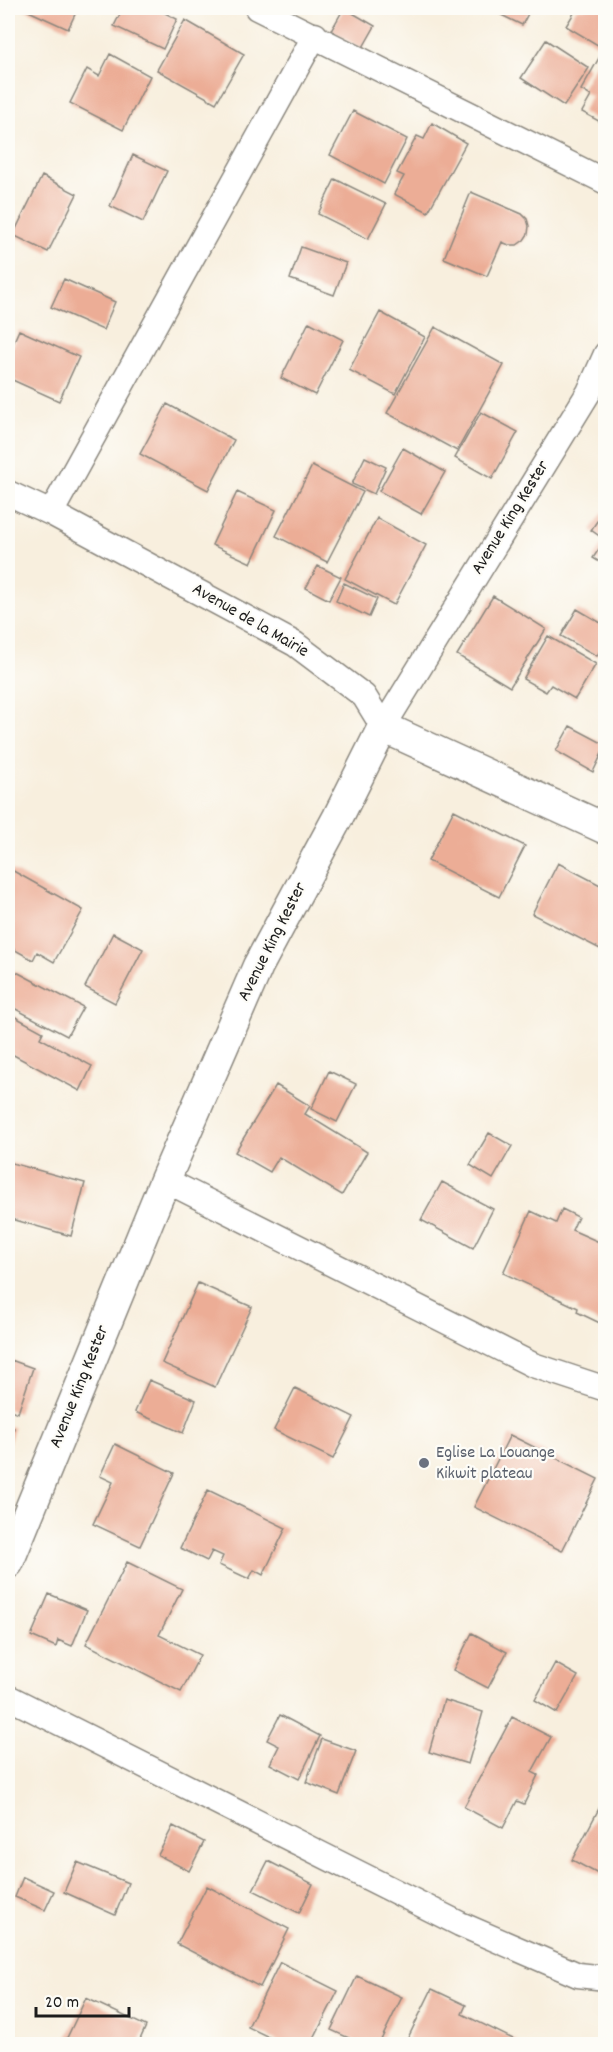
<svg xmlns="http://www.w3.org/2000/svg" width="613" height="2052" font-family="Dekko,sans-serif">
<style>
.building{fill:#ecad96}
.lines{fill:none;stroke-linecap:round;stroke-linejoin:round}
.minor-casing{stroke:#8a867d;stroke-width:27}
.tertiary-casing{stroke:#8a867d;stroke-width:33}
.minor{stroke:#fff;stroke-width:24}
.tertiary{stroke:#fff;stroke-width:30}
.worship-dot{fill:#6b7280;stroke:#fdfcf7;stroke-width:2}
.labels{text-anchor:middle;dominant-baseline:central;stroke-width:4.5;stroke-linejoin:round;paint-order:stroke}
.street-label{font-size:18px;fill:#1c1c1c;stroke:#fdfcf7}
.worship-label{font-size:18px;fill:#5b616d;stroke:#fdfcf7;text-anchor:start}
</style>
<rect width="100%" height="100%" fill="#fdfcf7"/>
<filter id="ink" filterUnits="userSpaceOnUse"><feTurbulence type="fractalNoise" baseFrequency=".0167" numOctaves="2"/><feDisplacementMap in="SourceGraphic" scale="12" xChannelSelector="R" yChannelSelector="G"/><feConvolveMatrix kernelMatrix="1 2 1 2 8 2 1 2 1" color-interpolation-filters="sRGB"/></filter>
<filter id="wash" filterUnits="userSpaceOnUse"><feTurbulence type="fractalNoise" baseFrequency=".008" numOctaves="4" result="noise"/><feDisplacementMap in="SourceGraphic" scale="24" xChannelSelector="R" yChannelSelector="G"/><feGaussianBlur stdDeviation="1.35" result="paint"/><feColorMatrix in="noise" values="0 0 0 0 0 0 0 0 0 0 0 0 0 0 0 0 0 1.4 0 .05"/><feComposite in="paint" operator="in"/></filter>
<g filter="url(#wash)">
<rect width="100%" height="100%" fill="#f8efde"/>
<g id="blocks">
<path class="building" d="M22,8H78L68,29Z
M123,8H155L177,19L163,49L114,26Z
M344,8L375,26L362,49L331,31Z
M443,8H458L455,14Z
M487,8H531L522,25Z
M577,8H606V50L566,26Z
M185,20L244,54L216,103L157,70Z
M546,40L589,68L564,106L521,78Z
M603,51L606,52V125L582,112L591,96L581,90Z
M110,54L150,76L123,130L70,103L87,69L99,76Z
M353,111L407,139L384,184L330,155Z
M432,123L466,143L428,212L394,194L404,176L397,173L417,136L424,139Z
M133,155L167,171L143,222L110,206Z
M42,176L77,194L48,252L13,235Z
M335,179L386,204L368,239L318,214Z
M471,192L522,214L527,219L529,226L528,234L524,240L517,245H509L502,242L487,276L444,258Z
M301,247L346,263L334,295L290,279Z
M64,279L115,302L103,330L51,307Z
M380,312L425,337L395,394L349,370Z
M309,322L343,340L315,395L281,378Z
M435,327L504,365L457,451L387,413Z
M19,330L79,357L59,401L8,378V355Z
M167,404L234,440L208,490L140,454Z
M481,412L518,432L492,479L455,458Z
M403,448L445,472L421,514L379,491Z
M365,457L386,467L374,494L352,484Z
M312,466L363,492L327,562L276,536Z
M237,492L276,510L251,563L212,545Z
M606,508V566L593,558L605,540L591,530Z
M377,518L426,545L394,605L345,579Z
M318,566L341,577L329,600L306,588Z
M344,583L377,599L369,617L336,601Z
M493,596L546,629L510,687L457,655Z
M577,609L606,626V641L597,656L561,636Z
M548,636L596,664L575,699L551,685L546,692L523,679Z
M570,726L606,745L593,772L556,751Z
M454,810L525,846L499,897L428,861Z
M558,863L606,888V952L532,914Z
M8,868L83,910L54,962L37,952L33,960L8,946Z
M113,933L143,949L115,1003L85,987Z
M11,969L83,1007L67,1036L8,1005V976Z
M8,1013L43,1032L40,1038L92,1066L80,1091L8,1052Z
M329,1071L356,1084L337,1122L311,1109Z
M276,1085L310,1106L305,1114L367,1152L342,1195L279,1157L270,1172L235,1152Z
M489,1133L512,1146L493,1179L470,1165Z
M8,1162L85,1183L71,1236L8,1218Z
M442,1182L493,1209L473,1248L421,1220Z
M562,1209L578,1217L572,1230L606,1245V1326L577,1312L578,1308L503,1273L531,1211L556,1223Z
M198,1283L252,1307L215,1387L162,1363Z
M11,1360L33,1368L18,1413L8,1409V1369Z
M149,1380L196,1400L183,1433L135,1412Z
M295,1388L354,1417L333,1459L274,1430Z
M8,1426L14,1428L8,1446Z
M510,1435L598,1479L562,1551L474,1507Z
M115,1444L174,1473L140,1546L93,1524L113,1482L100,1476Z
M208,1490L286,1528L263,1575L254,1570L249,1579L219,1565L223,1556L212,1551L207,1561L180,1548Z
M127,1562L182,1589L159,1635L200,1655L181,1692L86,1644Z
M49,1594L87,1610L72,1646L58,1640L56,1647L31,1636Z
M472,1633L507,1652L488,1688L453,1670Z
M555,1663L578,1676L557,1713L535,1700Z
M444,1700L483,1712L468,1764L429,1752Z
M280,1715L320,1736L299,1779L270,1764L279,1746L267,1740Z
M512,1717L551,1737L532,1772L538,1775L524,1804L517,1801L503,1828L464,1807Z
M322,1739L356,1751L339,1795L306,1782Z
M603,1801L606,1802V1873L603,1872L600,1875L572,1860Z
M173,1826L204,1842L189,1871L158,1855Z
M268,1861L313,1884L299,1913L253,1890Z
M77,1862L128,1883L115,1915L64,1892Z
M23,1877L54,1891L45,1910L15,1897Z
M207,1886L289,1929L260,1987L177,1944Z
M280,1962L338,1991L311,2044H283L248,2027Z
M357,1976L402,1997L379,2044H362L331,2030Z
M432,1989L466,2005L462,2014L517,2041L516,2044H405Z
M86,1998L146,2026L138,2044H64Z"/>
</g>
</g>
<g filter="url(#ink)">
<use href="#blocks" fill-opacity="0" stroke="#8a867d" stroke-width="1.5"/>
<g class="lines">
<g class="minor-casing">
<path id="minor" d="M257,8L606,182
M8,493L51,513L295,644L364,696L383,727L589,392L606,354
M51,513L315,35
M165,1180L533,1365L606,1389
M8,1697L460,1924L578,1975L606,1978"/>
</g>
<g class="tertiary-casing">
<path id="tertiary" d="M8,1563L165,1180L258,966L338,817L383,727L606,829"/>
</g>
<use href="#minor" class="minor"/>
<use href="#tertiary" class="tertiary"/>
</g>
</g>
<circle class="worship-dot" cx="424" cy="1463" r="6"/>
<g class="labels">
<g class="street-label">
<text transform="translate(511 518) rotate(-58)">Avenue King Kester</text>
<text transform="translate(250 621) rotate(30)">Avenue de la Mairie</text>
<text transform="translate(273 942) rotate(-63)">Avenue King Kester</text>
<text transform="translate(80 1387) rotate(-68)">Avenue King Kester</text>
</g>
<g class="worship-label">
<text x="436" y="1453">Eglise La Louange<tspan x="436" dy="21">Kikwit plateau</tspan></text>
</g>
</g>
<rect width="613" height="2052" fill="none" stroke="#fdfcf7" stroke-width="30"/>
<path d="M36 2007v9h93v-9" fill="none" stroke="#1c1c1c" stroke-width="3"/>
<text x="45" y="2007" font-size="18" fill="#1c1c1c" stroke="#fdfcf7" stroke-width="4.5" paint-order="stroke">20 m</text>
</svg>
